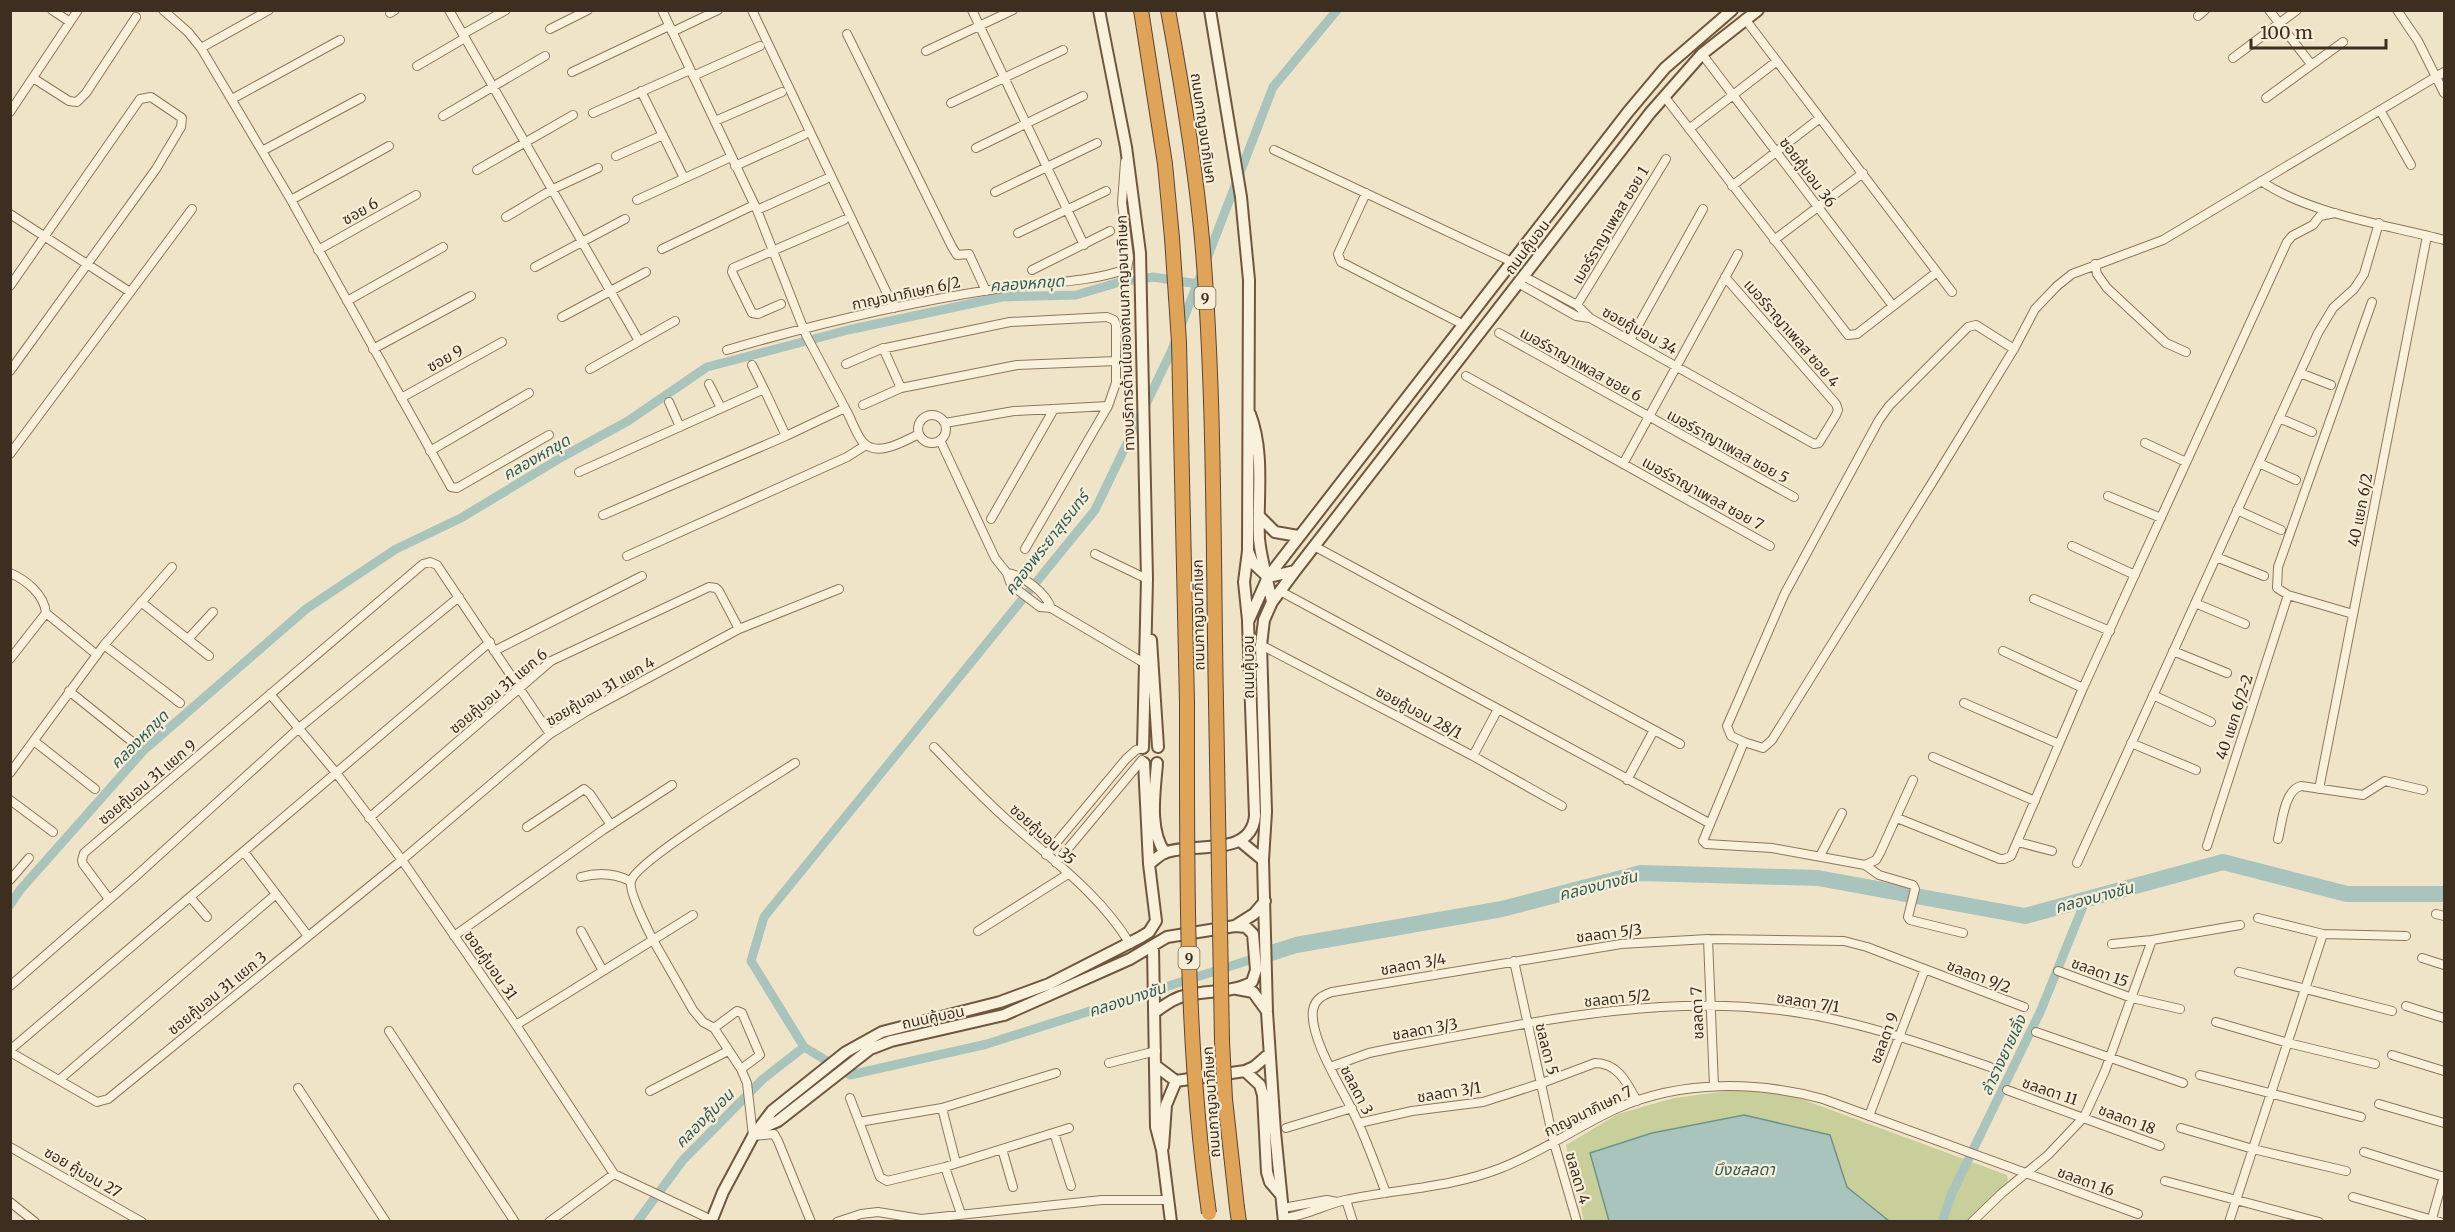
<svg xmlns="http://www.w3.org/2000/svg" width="2455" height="1232" font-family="Merriweather,'Noto Sans Thai',serif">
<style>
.green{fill:#c9cf9b}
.water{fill:#a9c4bc;stroke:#6f938a;stroke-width:1.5}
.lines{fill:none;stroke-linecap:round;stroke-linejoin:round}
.canal{stroke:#a9c4bc;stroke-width:9}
.river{stroke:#a9c4bc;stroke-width:16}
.street-casing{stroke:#8d765c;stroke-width:10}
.secondary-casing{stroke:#6f573f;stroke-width:14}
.highway-casing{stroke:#5b4430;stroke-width:16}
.street{stroke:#faf1dc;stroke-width:8}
.secondary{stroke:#faf1dc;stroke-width:10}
.highway{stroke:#e0a458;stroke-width:14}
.highway-bridge-casing{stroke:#5b4430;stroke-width:16;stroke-linecap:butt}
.highway-bridge{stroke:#e0a458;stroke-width:14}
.labels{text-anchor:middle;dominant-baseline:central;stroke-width:4.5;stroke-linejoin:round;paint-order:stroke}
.shield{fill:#f7eed8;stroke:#756857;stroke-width:1.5}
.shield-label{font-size:14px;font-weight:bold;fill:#3d2e20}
.street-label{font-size:15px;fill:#3d2e20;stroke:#f7eed8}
.water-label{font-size:16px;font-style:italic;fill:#2f5d5a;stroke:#f7eed8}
</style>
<rect width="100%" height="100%" fill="#f0e4c8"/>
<path class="green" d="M1742,1089L1788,1094L2007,1175L2008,1181L1970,1221H1584L1566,1145L1618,1114L1674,1098Z"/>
<path class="water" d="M1744,1115L1830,1135L1847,1187L1889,1221H1609L1590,1153L1652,1133Z"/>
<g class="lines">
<path class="canal" d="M10,905L20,890L144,750L306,609L396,549L461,518L562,457L628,421L707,367L848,330L1002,297L1076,295L1120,282L1153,277L1198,284
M1259,957L987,1044L850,1075L804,1047L751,961L764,917L1095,510L1171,352L1273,87L1337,10
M637,1222L683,1160L763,1079L804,1047
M1942,1222L1952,1193L2041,1010L2086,899"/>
<path class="river" d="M1265,955L1296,945L1502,909L1641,873L1818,878L2025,916L2223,862L2347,894H2444"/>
<g class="street-casing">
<path id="street" d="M52,10L70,22
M163,10L188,32L201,48L291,200L451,487L457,488L549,435
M449,10L639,341
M662,10L757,210L806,335L845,408
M752,10L894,308
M972,10L1084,245
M2269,10L2311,64
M2397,10L2418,41L2444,93
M390,13L395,10
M2198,16L2205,10
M1745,19L1952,292
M550,29L588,10
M672,32L718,10
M463,34L506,10
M847,34L952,247L957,255L969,254L986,291
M201,48L269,10
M926,51L1013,10
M1702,54L1893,306
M2233,58L2297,10
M417,66L465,38
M572,72L669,26
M693,76L760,46
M33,78L69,101L77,102L86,93L136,17
M641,91L684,178
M1664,96L1848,335L1857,334L1937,272
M2266,98L2343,42
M232,99L340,40
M951,103L1063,50
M2380,110L2411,165
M10,112L78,10
M593,113L690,70
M443,116L545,56
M715,121L782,92
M1689,129L1777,61
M976,148L1083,96
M1274,150L1510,261
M262,151L361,98
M616,156L663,135
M735,166L804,135
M477,170L573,115
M2261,181C2309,214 2388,225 2444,240
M1732,186L1820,118
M995,192L1097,143
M1366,193L1338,254L1341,262L1462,324
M291,200L389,146
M637,200L731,157
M757,210L826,179
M10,214L130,292
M506,217L553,189L598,168
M1018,233L1106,191
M1774,240L1863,173
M662,249L754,205
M318,250L416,195
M2095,264L2097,274L2107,288L2166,343L2186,352
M535,267L625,219
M1032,270L1110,231
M1523,276L1577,305L1590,318L1814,444L1819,443L1836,415L1838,410L1836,404L1725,277
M1518,283L1576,316L1590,318
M10,286L140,99L151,97L182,118L181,127L156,169L10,371
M347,301L443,247
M781,304L758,314L752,313L732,272L733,268L844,220
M1577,305L1666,159
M562,317L646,272
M1499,333L1794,497
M1630,340L1703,209
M883,348L901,388
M373,349L471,296
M727,350C815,324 905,303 996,289C1040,282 1084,284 1127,269L1129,258L1122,203L1125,162
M846,364L881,349L1010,322L1107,317L1114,320L1116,325V383L1108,406
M752,365L764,389
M590,369L675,321
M2300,373L2331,385
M1466,376L1770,546
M709,384L721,408
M401,398L502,342
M669,402L680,427
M863,405L901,388L1017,365L1116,361
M918 429a14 14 0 1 1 28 0a14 14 0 1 1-28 0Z
M2279,418L2312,432
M945,423L1014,411L1108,406L1025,549
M940,440L995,558L1007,573L1011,585L1040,607L1051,608L1144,663
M2145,443L2186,462
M430,451L529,393
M10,454L192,209
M2259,463L2296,480
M1623,464L1738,254
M579,472L764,389L786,436
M2108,496L2161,518
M2237,510L2281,530
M603,515L786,436L845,408C851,418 855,432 862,441C876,459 904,441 919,434
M991,519L1054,409
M1314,546L1680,744
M2072,546L2135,575
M1095,554L1147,579
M627,556L847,457L866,445
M2216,557L2264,576
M10,573C26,580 44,594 46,613L10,659
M1007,573C1023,575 1046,593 1051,608
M1280,591L1709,823
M2034,599L2110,631
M141,602L209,656
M2195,603L2245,624
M46,613L97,655
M2353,614L2288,595L2277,588L2278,567L2372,302
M188,639L213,612
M104,645L180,703
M1261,645L1473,756L1562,806
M494,651L642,576
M2003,651L2083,688
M2173,651L2227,673
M69,691L135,744
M270,694L337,774L402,860L516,1025L614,1174L712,1220
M2153,695L2211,722
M1964,703L2059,744
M34,741L95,789
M1744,742L1731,736L1727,726L1785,593L1879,420L1889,406L1968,327L1976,325L2014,349
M2131,743L2196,770
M934,747C960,774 985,801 1013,825C1054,861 1102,897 1130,944
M1473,756L1498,709
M1933,757L2035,801
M10,773L104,645L172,567
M1627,780L1654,730
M1913,780L1880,853L1876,860L1865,865L1772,848L1706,844L1703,841L1744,742L1763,748L1772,740L1935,478L2014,349L2035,309L2057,286L2072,274L2163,240L2444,72
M2319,789L2427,236
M10,800L53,832
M369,818L551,661L709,587L716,588L719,591L739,629
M1897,818L2000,859H2004L2011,856L2083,688L2287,242L2292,236L2313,225L2320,216L2335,213
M527,827L584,789L590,794L611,825
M2278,839C2282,824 2284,790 2301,786L2363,795L2385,781L2423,790
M2018,842L2052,851
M2207,846L2288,595
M244,852L308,936
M1046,855L1126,759L1136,750L1143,748
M1820,856L1842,813
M1056,863L1142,760
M2077,863L2318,333L2333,308L2354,289L2364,274L2379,223
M1865,865L1879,875L1913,885L1915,889L1908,917L1910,920L1963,933
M581,877C599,872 614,873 630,881
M10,880L29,858
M190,897L207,917
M109,899L83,864L82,860L84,853L423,564L430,562L437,565L550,734
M2436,914L2444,916
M693,915L653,940L693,1010L703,1022L714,1028
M2258,918L2323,934L2406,936
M581,931L603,971
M978,931L1068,874
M454,936L603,830L672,785
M1708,939L1714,1086
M2112,944L2152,940
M2422,958L2444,965
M1514,961L1554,1143L1577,1222
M2058,971L2132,998L2180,1009
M2239,972L2392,1011
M10,986L135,877L299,728L459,597
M2406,1006L2444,1018
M2216,1022L2288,1043L2375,1064
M516,1025L653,940C648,930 628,891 631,881C636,861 770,779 795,763
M389,1031L515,1222
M2036,1032L2183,1083
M10,1050L490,642
M10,1052L97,1102L108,1099L402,860L550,734L587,711L739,629L839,589
M2392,1055L2444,1071
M1109,1063L1156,1051
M1330,1067L1369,1053L1393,1048C1521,1025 1650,994 1780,1010C1853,1019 1921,1043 1990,1067
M741,1069L760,1055L742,1013L737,1011L714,1028L741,1069L747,1083L753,1136L774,1134L778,1141L811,1222
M2200,1075L2361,1117
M59,1080L275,895
M298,1088L386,1222
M2007,1090L2160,1146
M650,1091L728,1051
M850,1098L880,1177L887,1181L945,1167L1069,1128
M2379,1104L2444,1123
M942,1108L956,1163
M1869,1116L1925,969
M859,1122L942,1108L1056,1073
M1359,1123L1412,1111L1483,1102L1542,1083L1595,1063C1618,1063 1627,1083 1637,1101
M1286,1128L1352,1108
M2181,1128L2253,1149L2346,1171
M1054,1133L1071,1186
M10,1147L142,1222
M1002,1149L1013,1187
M2364,1152L2444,1177
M945,1167L961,1214
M2165,1181L2319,1222
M1386,1193C1376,1167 1367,1141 1355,1116C1343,1090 1309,1038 1313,1010C1315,999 1323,995 1332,992L1621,944L1708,939L1844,941L1867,947L2024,1007
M2353,1197L2440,1222
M1346,1200L1353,1222
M10,1202L35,1222
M1283,1208L1327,1200L1337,1202
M1284,1218C1306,1216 1324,1205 1345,1200C1396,1189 1451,1188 1501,1168C1542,1152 1578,1126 1618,1108C1681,1080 1757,1081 1823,1099L2138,1214
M549,1222L614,1174
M837,1222L861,1214L878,1212L921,1219L1102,1200H1168
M1972,1222L2002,1193L2048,1155L2084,1117L2105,1071L2152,940L2240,925
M2229,1222L2323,934
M2431,1222L2444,1176"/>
</g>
<g class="secondary-casing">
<path id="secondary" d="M1099,10L1126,147L1140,253L1147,579L1143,748
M1210,10L1241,197L1249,280L1248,551L1253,563L1268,577L1295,571
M1250,414C1265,453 1257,498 1259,539C1261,560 1268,581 1272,602
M1259,516L1275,532L1298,536
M1248,620L1244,582L1248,551
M1151,640L1158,747
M1157,763C1155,791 1148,829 1165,853
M1240,841L1263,860
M1149,864C1154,861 1159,855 1164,853C1192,841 1251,859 1255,816L1248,622L1268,577L1628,112L1665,68L1732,10
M1153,947L1156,1127L1162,1150L1171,1222
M1237,989L1253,992L1266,1010
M1155,1012C1165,1005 1175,997 1188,995C1209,990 1233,993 1252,982L1256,970L1253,934L1246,927L1235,926
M1156,1066L1176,1081L1245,1071L1254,1067L1269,1054
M1245,1071L1260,1085L1263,1095L1267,1172L1270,1182L1281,1195
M760,1129L778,1121L870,1049L891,1041L1004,1015L1130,959L1167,937L1235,926L1254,914L1265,901
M1163,1147L1166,1105L1176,1081
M711,1222L723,1192L753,1136L772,1111L846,1052L882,1032L1000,1002L1049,984L1141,937L1149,932L1156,921L1149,864L1144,763
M1284,1222L1275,1132L1267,1012L1263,860L1266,812L1261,645L1264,620L1272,602L1295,571L1650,113L1702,54L1758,10"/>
</g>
<g class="highway-casing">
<path id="highway" d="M1141,10L1165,164L1172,238L1179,342L1187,703
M1168,10C1182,86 1195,162 1202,239C1215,393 1213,548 1216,702
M1237,1208L1239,1222"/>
</g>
<use href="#street" class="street"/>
<use href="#secondary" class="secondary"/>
<use href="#highway" class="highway"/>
<g class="highway-bridge-casing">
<path id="highway-bridge" d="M1216,702L1222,1041L1225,1099L1237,1208
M1187,703C1187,873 1185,1044 1209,1213"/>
</g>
<use href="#highway-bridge" class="highway-bridge"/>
</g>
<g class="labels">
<g class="shield">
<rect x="1194.5" y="287" width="21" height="22" rx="4.5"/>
<rect x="1178.5" y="947" width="21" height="22" rx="4.5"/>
</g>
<g class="shield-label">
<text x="1205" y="298">9</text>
<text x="1189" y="958">9</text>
</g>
<g class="street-label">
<text transform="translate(1204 128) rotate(82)">ถนนกาญจนาภิเษก</text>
<text transform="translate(1808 172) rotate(53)">ซอยคู้บอน 36</text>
<text transform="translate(360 211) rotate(-29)">ซอย 6</text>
<text transform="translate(1610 225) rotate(-59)">เมอร์ราญาเพลส ซอย 1</text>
<text transform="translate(1527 247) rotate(-53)">ถนนคู้บอน</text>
<text transform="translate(906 293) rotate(-12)">กาญจนาภิเษก 6/2</text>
<text transform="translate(1640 330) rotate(29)">ซอยคู้บอน 34</text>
<text transform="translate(1125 333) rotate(-92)">ทางบริการด้านในของถนนกาญจนาภิเษก</text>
<text transform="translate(1792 333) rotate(49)">เมอร์ราญาเพลส ซอย 4</text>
<text transform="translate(445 358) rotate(-29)">ซอย 9</text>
<text transform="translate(1581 364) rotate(29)">เมอร์ราญาเพลส ซอย 6</text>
<text transform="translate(1728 446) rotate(29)">เมอร์ราญาเพลส ซอย 5</text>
<text transform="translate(1703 493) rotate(29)">เมอร์ราญาเพลส ซอย 7</text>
<text transform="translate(2360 510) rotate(-79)">40 แยก 6/2</text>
<text transform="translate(1198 615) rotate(-91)">ถนนกาญจนาภิเษก</text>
<text transform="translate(1248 667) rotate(-90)">ถนนคู้บอน</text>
<text transform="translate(498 691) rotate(-40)">ซอยคู้บอน 31 แยก 6</text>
<text transform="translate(600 691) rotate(-30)">ซอยคู้บอน 31 แยก 4</text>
<text transform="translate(1419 712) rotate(28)">ซอยคู้บอน 28/1</text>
<text transform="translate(2234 717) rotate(-72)">40 แยก 6/2-2</text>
<text transform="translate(147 782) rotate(-40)">ซอยคู้บอน 31 แยก 9</text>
<text transform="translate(1043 834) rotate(42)">ซอยคู้บอน 35</text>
<text transform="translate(1609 933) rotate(-7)">ชลลดา 5/3</text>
<text transform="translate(1413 964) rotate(-10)">ชลลดา 3/4</text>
<text transform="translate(491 965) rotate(55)">ซอยคู้บอน 31</text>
<text transform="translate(2100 972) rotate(20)">ชลลดา 15</text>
<text transform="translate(1979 976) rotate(21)">ชลลดา 9/2</text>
<text transform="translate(217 993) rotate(-39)">ซอยคู้บอน 31 แยก 3</text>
<text transform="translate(1617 998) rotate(-6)">ชลลดา 5/2</text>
<text transform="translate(1808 1002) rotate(9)">ชลลดา 7/1</text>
<text transform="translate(1697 1013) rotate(-92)">ชลลดา 7</text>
<text transform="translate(933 1017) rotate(-12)">ถนนคู้บอน</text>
<text transform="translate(1425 1029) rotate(-10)">ชลลดา 3/3</text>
<text transform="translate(1884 1038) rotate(-69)">ชลลดา 9</text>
<text transform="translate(1547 1049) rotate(76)">ชลลดา 5</text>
<text transform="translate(1357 1090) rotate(63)">ชลลดา 3</text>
<text transform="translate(2050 1091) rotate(19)">ชลลดา 11</text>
<text transform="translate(1449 1092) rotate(-9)">ชลลดา 3/1</text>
<text transform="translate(1211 1102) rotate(-94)">ถนนกาญจนาภิเษก</text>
<text transform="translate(1588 1111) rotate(-26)">กาญจนาภิเษก 7</text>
<text transform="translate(2127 1119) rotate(21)">ชลลดา 18</text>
<text transform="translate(83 1172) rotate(30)">ซอย คู้บอน 27</text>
<text transform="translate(1578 1178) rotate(74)">ชลลดา 4</text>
<text transform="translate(2086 1181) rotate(20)">ชลลดา 16</text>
</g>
<g class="water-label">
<text transform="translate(1027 283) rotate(-4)">คลองหกขุด</text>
<text transform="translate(536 457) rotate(-30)">คลองหกขุด</text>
<text transform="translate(1046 543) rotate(-52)">คลองพระยาสุเรนทร์</text>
<text transform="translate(139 739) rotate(-45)">คลองหกขุด</text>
<text transform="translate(1598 885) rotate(-14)">คลองบางชัน</text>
<text transform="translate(2094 897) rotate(-15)">คลองบางชัน</text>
<text transform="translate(1127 999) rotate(-18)">คลองบางชัน</text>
<text transform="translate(2003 1055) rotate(-65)">ลำรางยายเลิ้ง</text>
<text transform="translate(704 1118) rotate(-45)">คลองคู้บอน</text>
<text x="1744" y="1169">บึงชลลดา</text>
</g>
</g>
<rect width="2455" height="1232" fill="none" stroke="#3d2e20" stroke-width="24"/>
<path d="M2251 39v9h135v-9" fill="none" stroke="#3d2e20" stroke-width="3"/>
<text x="2260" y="39" font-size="18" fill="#3d2e20" stroke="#f7eed8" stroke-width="4.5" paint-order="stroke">100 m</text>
</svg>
